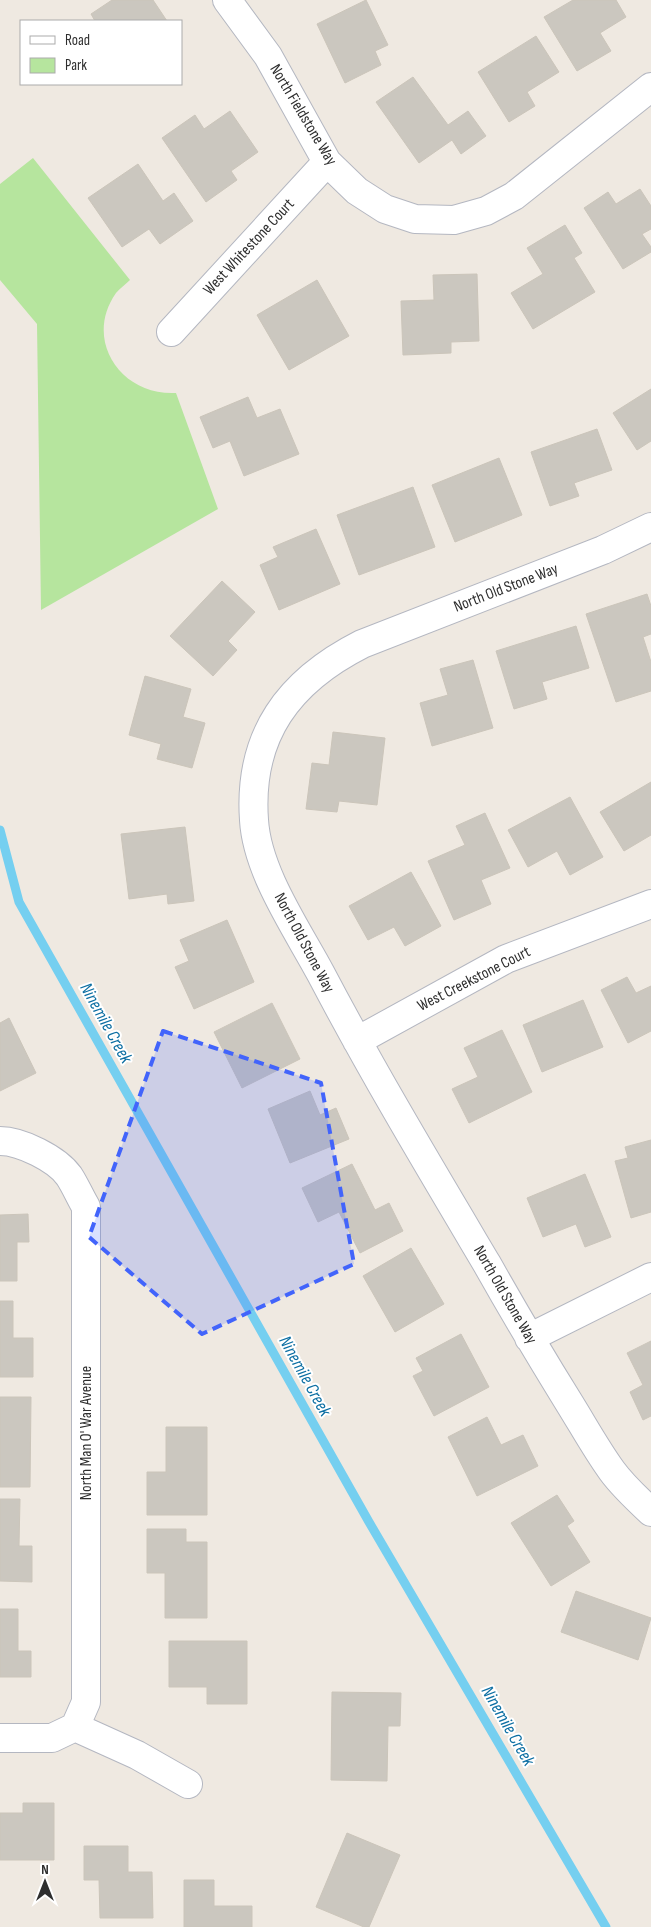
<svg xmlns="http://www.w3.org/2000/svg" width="651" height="1927" font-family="'Sofia Sans Condensed',sans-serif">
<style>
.green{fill:#b6e59e}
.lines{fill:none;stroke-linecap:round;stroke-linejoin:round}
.stream{stroke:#75cff0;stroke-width:9}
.building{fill:#cbc7bf;stroke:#cbc5ba}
.minor-casing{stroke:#b4b7c1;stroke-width:30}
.minor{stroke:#fff;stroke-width:28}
.marked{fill:#4264fb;fill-opacity:0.2;stroke:#4264fb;stroke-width:4;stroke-dasharray:10 6;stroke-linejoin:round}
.labels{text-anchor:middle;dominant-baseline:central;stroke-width:4;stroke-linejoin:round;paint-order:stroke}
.street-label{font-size:16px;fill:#2e2e2e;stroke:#fff}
.water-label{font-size:18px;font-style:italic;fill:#0d6fa3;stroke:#fff}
</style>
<rect width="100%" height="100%" fill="#efe9e1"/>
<path class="green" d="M33,158L130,280C126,284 120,288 116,293C83,340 121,396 176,393L218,509L41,610L37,324L0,280V184Z"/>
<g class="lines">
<path class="stream" d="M0,830L19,902L369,1522L606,1927"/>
</g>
<path class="building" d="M112,0H153L167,21H95L91,14Z
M366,0L388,45L375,51L381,65L345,83L317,24Z
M573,0H616L626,17L600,33L611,51L577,71L544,17Z
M536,36L559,72L527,92L535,106L509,122L478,72Z
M413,77L448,125L468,111L486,136L461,154L452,140L419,163L376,102Z
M230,111L258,152L231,171L237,180L206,202L162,138L195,115L204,129Z
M138,164L163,201L174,193L193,221L160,244L149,229L122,247L88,198Z
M640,189L651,206V229L642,234L651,247V252L623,269L584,208L608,192L616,204Z
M565,225L582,253L574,258L595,292L533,329L511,293L543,274L527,248Z
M477,274L479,341L451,342V353L403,355L401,301L434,300L433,275Z
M317,280L349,336L289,370L257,315Z
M651,389V441L637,450L613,413Z
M248,397L257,418L280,409L299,454L244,476L230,441L213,448L200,417Z
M597,429L612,470L574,483L579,496L550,506L531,452Z
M499,458L522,515L455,542L432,485Z
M413,487L435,547L359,575L337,515Z
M316,529L340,584L279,610L260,565L278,557L273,547Z
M222,581L255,612L228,641L237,650L213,676L170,636Z
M647,594L651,606V634L643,637L651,662V691L616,702L586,614Z
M576,626L589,668L542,682L547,699L514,709L496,651Z
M473,660L493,728L432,746L420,703L448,695L440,669Z
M145,676L191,689L183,717L205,723L192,768L157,759L161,744L129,735Z
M333,732L385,738L377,805L339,801L337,812L306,809L312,763L329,765Z
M651,782V835L624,851L600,812Z
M570,797L603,857L570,875L557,851L528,867L508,830Z
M485,813L510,868L481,880L491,904L454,920L428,861L465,845L456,826Z
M185,827L194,901L168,904L167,894L129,899L121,834Z
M411,872L441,926L405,946L394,927L368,940L349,906Z
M227,920L254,982L194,1009L175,967L189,961L180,940Z
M627,977L636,993L651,986V1031L628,1043L601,990Z
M583,1000L603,1047L542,1072L523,1025Z
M272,1003L300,1059L242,1088L214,1032Z
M9,1018L36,1073L0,1091V1023Z
M502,1030L532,1092L469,1123L452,1089L478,1077L464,1048Z
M310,1091L320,1115L336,1108L349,1139L290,1163L268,1109Z
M651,1140V1212L631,1218L615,1161L628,1158L625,1147Z
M352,1164L375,1210L389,1203L403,1231L360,1253L339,1212L318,1222L302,1188Z
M585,1174L611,1237L585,1247L576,1224L543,1237L527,1198Z
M28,1214L29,1242H17V1281H0V1215Z
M411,1248L444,1304L395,1332L363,1276Z
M0,1301H13V1338H33V1377H0Z
M461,1334L489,1387L434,1416L413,1376L423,1371L416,1358Z
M651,1341V1416L643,1420L630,1392L643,1385L627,1353Z
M0,1397H31L30,1487H0Z
M487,1417L501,1445L523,1435L538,1466L477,1496L448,1437Z
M166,1427H207V1515H147V1472H166Z
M557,1495L574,1521L567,1526L590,1562L551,1586L511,1523Z
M0,1499H20L19,1546H32V1582L0,1581Z
M147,1529H186V1542H207V1618H165V1573H147Z
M576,1591L651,1618L638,1660L561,1632Z
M0,1609H18V1651H31V1677H0Z
M169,1641H247V1704H207V1687H169Z
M332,1692L401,1693L400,1726H388L387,1781L331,1780Z
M23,1803H54V1860H0V1813H23Z
M347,1833L400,1855L369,1927H364L316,1907Z
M84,1846H128V1872H152L153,1918H100L99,1880H84Z
M184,1880H214V1906H252V1927H184Z"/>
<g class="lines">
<g class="minor-casing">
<path id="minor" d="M227,0L268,56L327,162L357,191L385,209L415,219L454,220L486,211L514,196L651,87
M171,332L327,162
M651,527L603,550L362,644C289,681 248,735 254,820C257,872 297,929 321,974C373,1073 430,1168 487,1264C513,1310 540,1356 568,1401C583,1425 596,1449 612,1471C623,1486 637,1499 651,1512
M357,1041L506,959L651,904
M0,1141C21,1141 57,1159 69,1176C75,1185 80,1197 86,1207V1702L75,1727
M529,1338L651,1277
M0,1738H52L75,1727L137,1755L188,1784"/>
</g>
<use href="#minor" class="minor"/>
</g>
<path class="marked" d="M163,1031L321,1083L354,1264L202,1334L89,1237Z"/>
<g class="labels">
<g class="street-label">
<text transform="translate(303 115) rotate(59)">North Fieldstone Way</text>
<text transform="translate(249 247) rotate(-47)">West Whitestone Court</text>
<text transform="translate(506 588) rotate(-21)">North Old Stone Way</text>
<text transform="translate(304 943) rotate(62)">North Old Stone Way</text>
<text transform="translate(474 979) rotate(-27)">West Creekstone Court</text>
<text transform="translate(505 1295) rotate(60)">North Old Stone Way</text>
<text transform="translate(86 1433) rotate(-90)">North Man O' War Avenue</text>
</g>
<g class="water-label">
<text transform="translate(106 1023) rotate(61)">Ninemile Creek</text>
<text transform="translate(305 1376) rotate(61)">Ninemile Creek</text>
<text transform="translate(508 1726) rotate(60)">Ninemile Creek</text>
</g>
</g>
<rect x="20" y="20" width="162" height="65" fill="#ffffff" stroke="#ababab"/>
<rect x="30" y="36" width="25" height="8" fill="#ffffff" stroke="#ababab"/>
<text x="65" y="45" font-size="15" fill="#2e2e2e">Road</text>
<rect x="30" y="58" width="25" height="15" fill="#b6e59e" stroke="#ababab"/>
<text x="65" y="70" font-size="15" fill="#2e2e2e">Park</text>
<g transform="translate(45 1882)" stroke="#ffffff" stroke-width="4" paint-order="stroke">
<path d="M0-4L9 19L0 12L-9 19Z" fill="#2e2e2e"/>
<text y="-8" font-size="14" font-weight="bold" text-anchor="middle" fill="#2e2e2e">N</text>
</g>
</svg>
